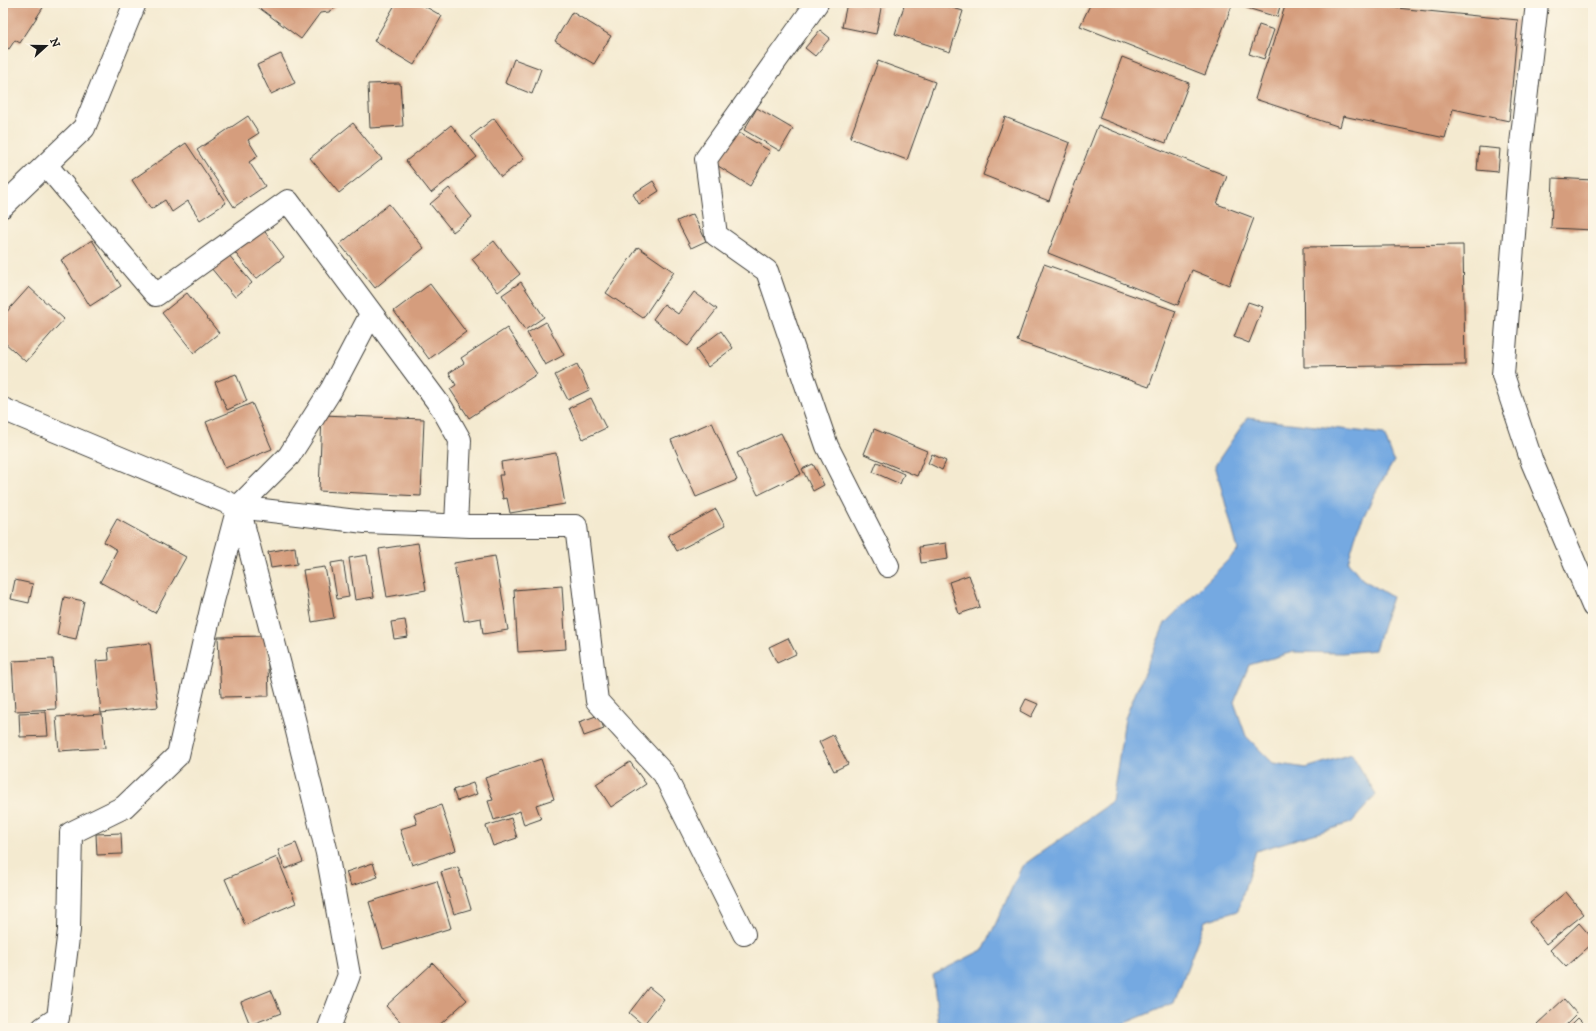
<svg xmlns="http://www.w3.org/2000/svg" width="1596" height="1031" font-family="'IM FELL DW Pica',serif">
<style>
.water{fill:#74a9e1;stroke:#48627e}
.building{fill:#d59d7d}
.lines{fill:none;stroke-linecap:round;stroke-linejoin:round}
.minor-casing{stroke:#3c3b37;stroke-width:24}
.minor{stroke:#fff;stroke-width:22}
</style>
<rect width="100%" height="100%" fill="#fcf5e5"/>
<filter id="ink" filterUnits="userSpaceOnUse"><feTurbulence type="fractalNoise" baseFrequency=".025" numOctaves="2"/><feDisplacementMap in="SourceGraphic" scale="8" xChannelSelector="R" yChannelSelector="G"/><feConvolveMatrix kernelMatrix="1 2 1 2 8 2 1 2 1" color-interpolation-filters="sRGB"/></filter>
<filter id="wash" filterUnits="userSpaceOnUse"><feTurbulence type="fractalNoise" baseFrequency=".012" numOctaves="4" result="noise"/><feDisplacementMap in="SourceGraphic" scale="16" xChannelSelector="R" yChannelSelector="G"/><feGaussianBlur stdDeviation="0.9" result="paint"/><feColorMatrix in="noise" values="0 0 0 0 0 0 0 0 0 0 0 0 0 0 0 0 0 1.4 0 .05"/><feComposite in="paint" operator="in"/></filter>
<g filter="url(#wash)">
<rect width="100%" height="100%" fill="#f4ead0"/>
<path class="water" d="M1247,418L1384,434L1394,461L1375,493L1358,528L1348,562L1362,579L1392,597L1375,650L1342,653L1293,652L1249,665L1234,702L1246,736L1273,763L1306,768L1352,754L1376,795L1351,823L1256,851L1238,911L1205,921L1174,1003L1113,1028H939L933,975L984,949L1022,866L1112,802L1125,718L1165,623L1238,550L1215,465Z"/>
<g id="blocks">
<path class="building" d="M3,3H39L44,6L20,43L15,40L9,49L3,45Z
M255,3H338L335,8L329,12L320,13L301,39L254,4Z
M396,3H419L442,16L414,65L374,41Z
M847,3H882L876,34L842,27Z
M905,3H937L963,11L950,52L895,34Z
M1091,3H1233L1205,75L1080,26Z
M1237,3H1281L1277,17L1237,5Z
M1286,3H1346L1518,20L1509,121L1453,109L1445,138L1343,116L1340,127L1255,99Z
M572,12L611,36L594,64L555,41Z
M1259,25L1274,30L1264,59L1249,54Z
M820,30L830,38L815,56L805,48Z
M281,54L295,83L271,94L257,65Z
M1122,57L1189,83L1166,143L1099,118Z
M514,59L541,69L532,94L505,83Z
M878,61L935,82L907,160L850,138Z
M400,83L403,126L370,128L368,84Z
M757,108L793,129L780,151L744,130Z
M248,116L259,133L248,140L258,156L249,162L265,186L234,207L197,150Z
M1005,117L1070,143L1049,201L983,175Z
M494,118L524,159L501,177L471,136Z
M353,123L382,159L339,193L310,158Z
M451,125L477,157L431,193L406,161Z
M1098,125L1227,176L1217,204L1254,218L1229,285L1192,270L1178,305L1048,253Z
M736,131L770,151L750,186L715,164Z
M186,143L226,203L200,220L188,201L172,212L165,200L151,209L132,180Z
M1479,147L1500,149L1498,172L1477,170Z
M1553,178L1593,180V230L1551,228Z
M653,181L659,191L639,204L633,194Z
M449,188L472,217L453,232L430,204Z
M389,204L424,248L375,288L340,244Z
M693,214L706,241L691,248L677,221Z
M262,228L284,257L256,279L233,250Z
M92,240L121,286L90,306L61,260Z
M494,241L520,274L498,292L472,259Z
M1463,245L1465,365L1304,367L1303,247Z
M638,247L674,272L643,318L606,293Z
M228,254L252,283L235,297L211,268Z
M1044,264L1176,311L1149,387L1017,341Z
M521,282L544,317L525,330L502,295Z
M430,284L466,332L429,359L394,311Z
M29,287L64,319L26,362L3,341V316Z
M694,292L717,309L688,346L653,319L664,304L678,314Z
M187,293L219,333L194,353L162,313Z
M1248,302L1263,307L1249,343L1234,337Z
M546,322L564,355L545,365L527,333Z
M507,328L537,374L469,418L450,389L456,385L449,373L464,363L461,358Z
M721,331L733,348L708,367L696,350Z
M577,364L589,390L568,400L555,375Z
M236,374L247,401L227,410L215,382Z
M591,398L606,428L583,439L569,408Z
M252,403L272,449L225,468L206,422Z
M322,415L424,419L421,496L319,491Z
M712,422L737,480L696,497L671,440Z
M874,429L927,451L917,476L864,454Z
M781,433L801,474L758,495L737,453Z
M556,453L565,504L510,513L507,498L503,499L499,475H503L501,462Z
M932,454L946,461L942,470L928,463Z
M877,462L904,474L900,484L873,472Z
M813,464L824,485L813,491L802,469Z
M716,509L725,526L677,551L668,535Z
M117,519L186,557L155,613L100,582L117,550L104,542Z
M418,543L426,590L387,597L379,549Z
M946,543L948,559L921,563L919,547Z
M295,547L297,564L271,568L268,552Z
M367,555L374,597L355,600L349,558Z
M495,556L508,630L483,634L481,618L464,621L454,563Z
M343,561L349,597L337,599L331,563Z
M325,567L334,618L312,622L303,570Z
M969,575L980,607L959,614L949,582Z
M15,580L33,584L29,603L11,599Z
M562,586L566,649L518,652L514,590Z
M64,597L84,601L76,639L57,635Z
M405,620L408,637L394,639L391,622Z
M267,636L269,696L221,697L218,637Z
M788,638L796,654L777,663L769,647Z
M150,643L158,707L101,713L96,661L109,660L108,648Z
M53,659L56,709L15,711L12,661Z
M1026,699L1038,704L1031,717L1020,711Z
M46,712L48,736L20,737L19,713Z
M102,714L105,748L59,751L56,717Z
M599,715L604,729L584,736L579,722Z
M833,735L848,764L834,771L819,742Z
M541,759L554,799L536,805L541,819L524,825L520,811L494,820L488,801L493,800L485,778Z
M630,762L646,784L611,807L596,784Z
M473,783L477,794L457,801L453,790Z
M441,805L456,850L412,865L400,829L417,824L414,814Z
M511,818L517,838L493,846L486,826Z
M121,833L122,854L97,855L96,834Z
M296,843L303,862L285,869L278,850Z
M277,857L296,903L245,925L225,879Z
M373,863L378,877L351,886L346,872Z
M458,867L471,909L454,914L441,872Z
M437,881L451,928L383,949L369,902Z
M1566,892L1584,914L1546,944L1529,922Z
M1579,923L1593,939V943L1566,967L1550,950Z
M433,963L467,1000L436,1028H406L386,1006Z
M649,987L664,999L643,1025L629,1013Z
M271,990L281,1013L250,1025L241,1002Z
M1564,999L1577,1014L1563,1028H1541L1537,1024Z
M1578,1018L1588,1028H1568Z"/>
</g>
</g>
<g filter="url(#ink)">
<use href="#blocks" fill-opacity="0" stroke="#3c3b37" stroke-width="1"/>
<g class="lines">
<g class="minor-casing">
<path id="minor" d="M817,3L706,159L716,235L767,271L827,446L888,566
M1537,3L1521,144L1503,375L1532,462L1593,606
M46,165L156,295L288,201L442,408L460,440L456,525
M3,206L84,128L135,3
M3,409L238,507L365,522L470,526H576L597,701L664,774L744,934
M239,508L294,719L327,853L349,975L329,1028
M43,1028L58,1018L69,930L71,833L124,807L178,755L213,601L238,507L289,456L331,390L371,314"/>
</g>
<use href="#minor" class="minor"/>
</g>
</g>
<rect width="1596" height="1031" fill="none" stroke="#fcf5e5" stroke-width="16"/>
<g transform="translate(46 46) rotate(69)" stroke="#fcf5e5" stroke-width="3" paint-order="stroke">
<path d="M0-3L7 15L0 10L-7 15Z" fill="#1c1c1c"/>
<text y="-6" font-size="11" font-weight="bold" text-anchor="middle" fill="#1c1c1c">N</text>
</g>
</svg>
